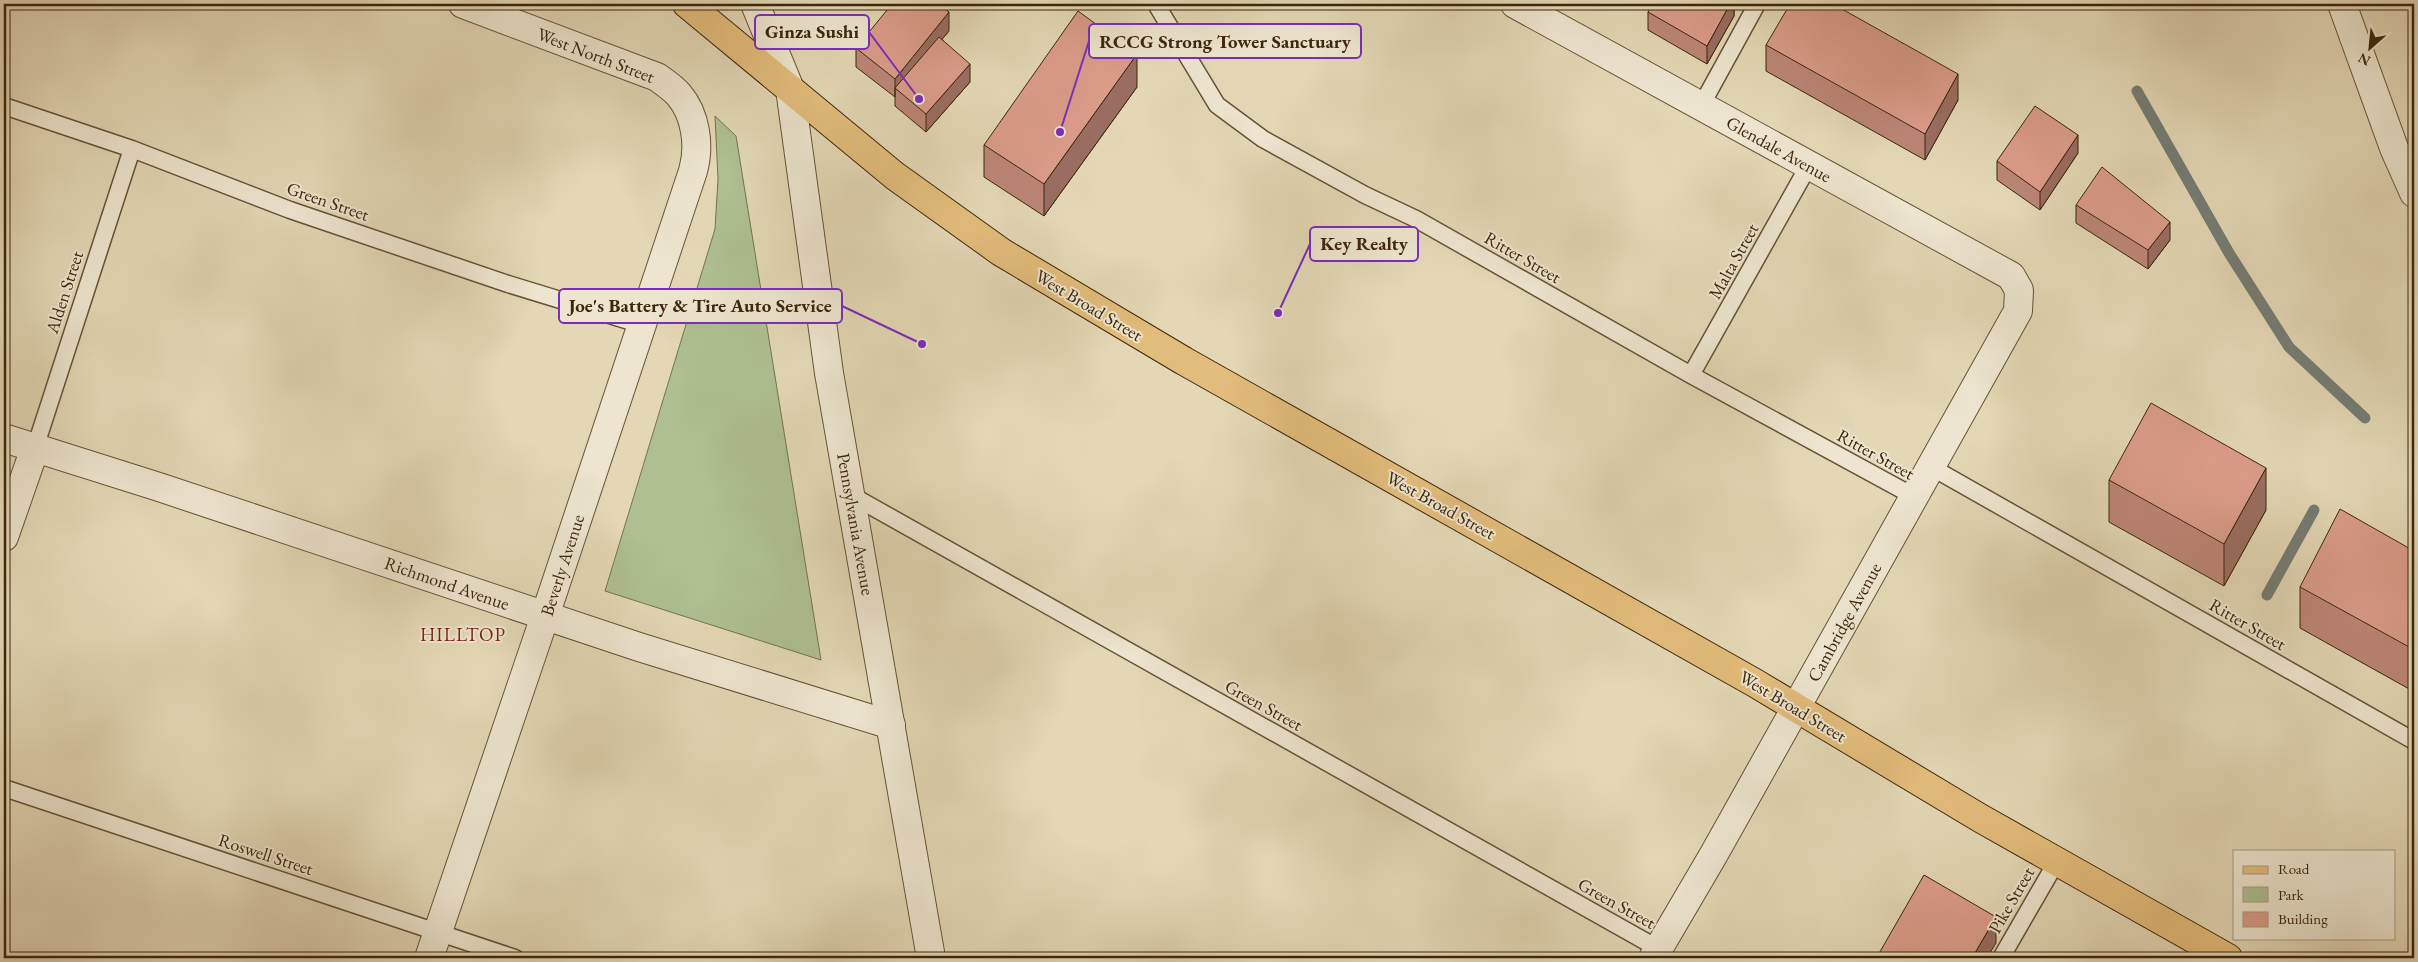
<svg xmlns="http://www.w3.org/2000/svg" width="2418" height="962" font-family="'EB Garamond',serif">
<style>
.green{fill:#aebf91;stroke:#76724e}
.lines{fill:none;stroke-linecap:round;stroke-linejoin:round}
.stream{stroke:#757d74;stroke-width:11}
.service-casing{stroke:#665236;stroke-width:19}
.minor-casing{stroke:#665236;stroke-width:30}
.tertiary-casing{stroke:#665236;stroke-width:30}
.primary-casing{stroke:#3d260c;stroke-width:30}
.service{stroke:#ede5cf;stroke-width:16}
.minor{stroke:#ede5cf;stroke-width:28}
.tertiary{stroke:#ede5cf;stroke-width:28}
.primary{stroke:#e2bc7a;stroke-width:28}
.wall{fill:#bc8677;stroke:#3d260c}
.shaded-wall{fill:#996d61;stroke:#3d260c}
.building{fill:#db9c8a;stroke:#3d260c}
.labels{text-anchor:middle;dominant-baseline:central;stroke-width:4;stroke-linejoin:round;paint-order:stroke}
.street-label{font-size:18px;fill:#3d260c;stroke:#ede5cf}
.neighbourhood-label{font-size:19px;letter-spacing:1px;fill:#7a1f14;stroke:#ede5cf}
.leader{fill:none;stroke:#7b2cbf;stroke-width:2}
.callout-dot{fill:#7b2cbf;stroke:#ede5cf;stroke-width:2}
.callout{fill:#ede5cf;stroke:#7b2cbf;stroke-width:2}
.callout-label{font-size:19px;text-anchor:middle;font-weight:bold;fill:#3d260c}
</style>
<rect width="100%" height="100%" fill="#e3d7b5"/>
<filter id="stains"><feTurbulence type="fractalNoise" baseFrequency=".004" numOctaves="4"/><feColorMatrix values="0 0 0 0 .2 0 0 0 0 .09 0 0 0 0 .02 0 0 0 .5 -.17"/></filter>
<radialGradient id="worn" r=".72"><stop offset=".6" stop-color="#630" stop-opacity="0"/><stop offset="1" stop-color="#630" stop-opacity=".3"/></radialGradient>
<path class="green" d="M715,116L736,136L821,660L605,591L715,229L718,179Z"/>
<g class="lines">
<path class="stream" d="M2137,91L2229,253L2289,347L2365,418
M2267,595L2314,510"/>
<g class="service-casing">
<path id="service" d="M1156,4L1217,105L1263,139L1365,195L1416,219L1691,375L1915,497
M4,106L132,149L290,210L508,284L642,325
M1701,106L1757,4
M1691,375L1809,165
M35,448L132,149
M1931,467L2414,741
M851,495L1659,949
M4,788L515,958
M2001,958L2057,861"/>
</g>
<g class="minor-casing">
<path id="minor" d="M755,4L790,89
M1515,4L2011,276L2019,290L2018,311L1714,854L1653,958
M2342,4L2394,148L2414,193
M4,438L159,487L639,647L891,725
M4,537L35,448
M429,958L545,616L693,171C700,146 696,115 679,95C673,88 664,82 657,77L463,4"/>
</g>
<g class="tertiary-casing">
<path id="tertiary" d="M790,89L829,373L931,958"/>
</g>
<g class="primary-casing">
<path id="primary" d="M687,4L895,176L1001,252L1184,361L1755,683L1980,818L2228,958"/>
</g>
<use href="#service" class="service"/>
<use href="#minor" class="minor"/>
<use href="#tertiary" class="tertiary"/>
<use href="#primary" class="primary"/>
</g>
<path class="wall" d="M1734,4V16L1707,64L1648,30V12Z
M949,31L942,39L970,82L926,132L895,106V97L856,67V48Z
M1766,45L1958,100L1925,160L1766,71Z
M1137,87L1044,216L984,177V145Z
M2078,153L2040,210L1997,180V161Z
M2076,205L2170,240L2148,269L2076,223Z
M2109,480L2266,510L2224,586L2109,522Z
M2414,551L2411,690L2300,628V587Z"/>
<path class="shaded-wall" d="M1730,4H1734V16L1707,64V46Z
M949,12V31L899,91L895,88V97V79Z
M1137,54V87L1044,216V184Z
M970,64V82L926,132V114Z
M1958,74V100L1925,160V134Z
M2078,135V153L2040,210V192Z
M2170,222V240L2148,269V250Z
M2266,468V510L2224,586V544Z
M2414,643V685L2411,690V648Z
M1996,917V943L1987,958H1972Z"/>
<path class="building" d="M892,4H938L949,12L895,79L856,48Z
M1652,4H1730L1707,46L1648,12Z
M1790,4H1833L1958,74L1925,134L1766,45Z
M1078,11L1137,54L1044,184L984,145Z
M939,37L970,64L926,114L895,88Z
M2035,106L2078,135L2040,192L1997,161Z
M2102,167L2170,222L2148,250L2076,205Z
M2151,403L2266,468L2224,544L2109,480Z
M2340,509L2414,551V643L2411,648L2300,587Z
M1924,875L1996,917L1972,958H1879L1877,957Z"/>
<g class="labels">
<g class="street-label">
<text transform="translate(596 55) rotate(21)">West North Street</text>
<text transform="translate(1779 149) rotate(29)">Glendale Avenue</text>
<text transform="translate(328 201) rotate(19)">Green Street</text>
<text transform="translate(1523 257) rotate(30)">Ritter Street</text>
<text transform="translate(1733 261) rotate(-61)">Malta Street</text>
<text transform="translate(64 292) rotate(-72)">Alden Street</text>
<text transform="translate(1089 305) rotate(31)">West Broad Street</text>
<text transform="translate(1876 454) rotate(29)">Ritter Street</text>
<text transform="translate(1441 505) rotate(29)">West Broad Street</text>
<text transform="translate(856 524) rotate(80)">Pennsylvania Avenue</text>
<text transform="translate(562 565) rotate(-72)">Beverly Avenue</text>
<text transform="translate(447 583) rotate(19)">Richmond Avenue</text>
<text transform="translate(1844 622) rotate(-61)">Cambridge Avenue</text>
<text transform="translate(2248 624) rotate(30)">Ritter Street</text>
<text transform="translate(1264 705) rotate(29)">Green Street</text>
<text transform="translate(1793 706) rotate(31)">West Broad Street</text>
<text transform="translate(266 854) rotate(18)">Roswell Street</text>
<text transform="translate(2011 900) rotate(-60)">Pike Street</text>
<text transform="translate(1617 903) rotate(29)">Green Street</text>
</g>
<g class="neighbourhood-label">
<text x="463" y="634">HILLTOP</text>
</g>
</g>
<path class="leader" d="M919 99L869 32M1060 132L1089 41M1278 313L1310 244M922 344L842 306"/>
<g class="callout-dot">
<circle cx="919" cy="99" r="5"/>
<circle cx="1060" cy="132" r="5"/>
<circle cx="1278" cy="313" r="5"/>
<circle cx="922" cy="344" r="5"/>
</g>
<g class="callout">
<rect x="755" y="15" width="114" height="34" rx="5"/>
<rect x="1089" y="24" width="272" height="34" rx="5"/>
<rect x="1310" y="227" width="108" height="34" rx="5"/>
<rect x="559" y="289" width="283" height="34" rx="5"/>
</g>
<g class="callout-label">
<text x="812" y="38">Ginza Sushi</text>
<text x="1225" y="48">RCCG Strong Tower Sanctuary</text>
<text x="1364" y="250">Key Realty</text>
<text x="700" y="312">Joe's Battery &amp; Tire Auto Service</text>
</g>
<rect width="2418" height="962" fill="none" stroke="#e3d7b5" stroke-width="20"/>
<rect x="5" y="5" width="2408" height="952" fill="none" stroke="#3d260c" stroke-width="2.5"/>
<rect x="10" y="10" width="2398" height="942" fill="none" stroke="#3d260c"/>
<rect x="2233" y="850" width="162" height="90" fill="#ede5cf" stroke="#a79981"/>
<rect x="2243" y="866" width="25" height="8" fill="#e2bc7a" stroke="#a79981"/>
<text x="2278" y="874" font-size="15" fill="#3d260c">Road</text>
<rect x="2243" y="887" width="25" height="15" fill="#aebf91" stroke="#a79981"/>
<text x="2278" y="900" font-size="15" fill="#3d260c">Park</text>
<rect x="2243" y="912" width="25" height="15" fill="#db9c8a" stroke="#a79981"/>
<text x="2278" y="924" font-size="15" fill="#3d260c">Building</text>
<g transform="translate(2370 48) rotate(207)" stroke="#ede5cf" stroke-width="4" paint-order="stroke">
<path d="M0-4L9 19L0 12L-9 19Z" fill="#3d260c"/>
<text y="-8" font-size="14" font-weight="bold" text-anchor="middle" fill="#3d260c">N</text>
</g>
<rect width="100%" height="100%" filter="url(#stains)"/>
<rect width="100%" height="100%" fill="url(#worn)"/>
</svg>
